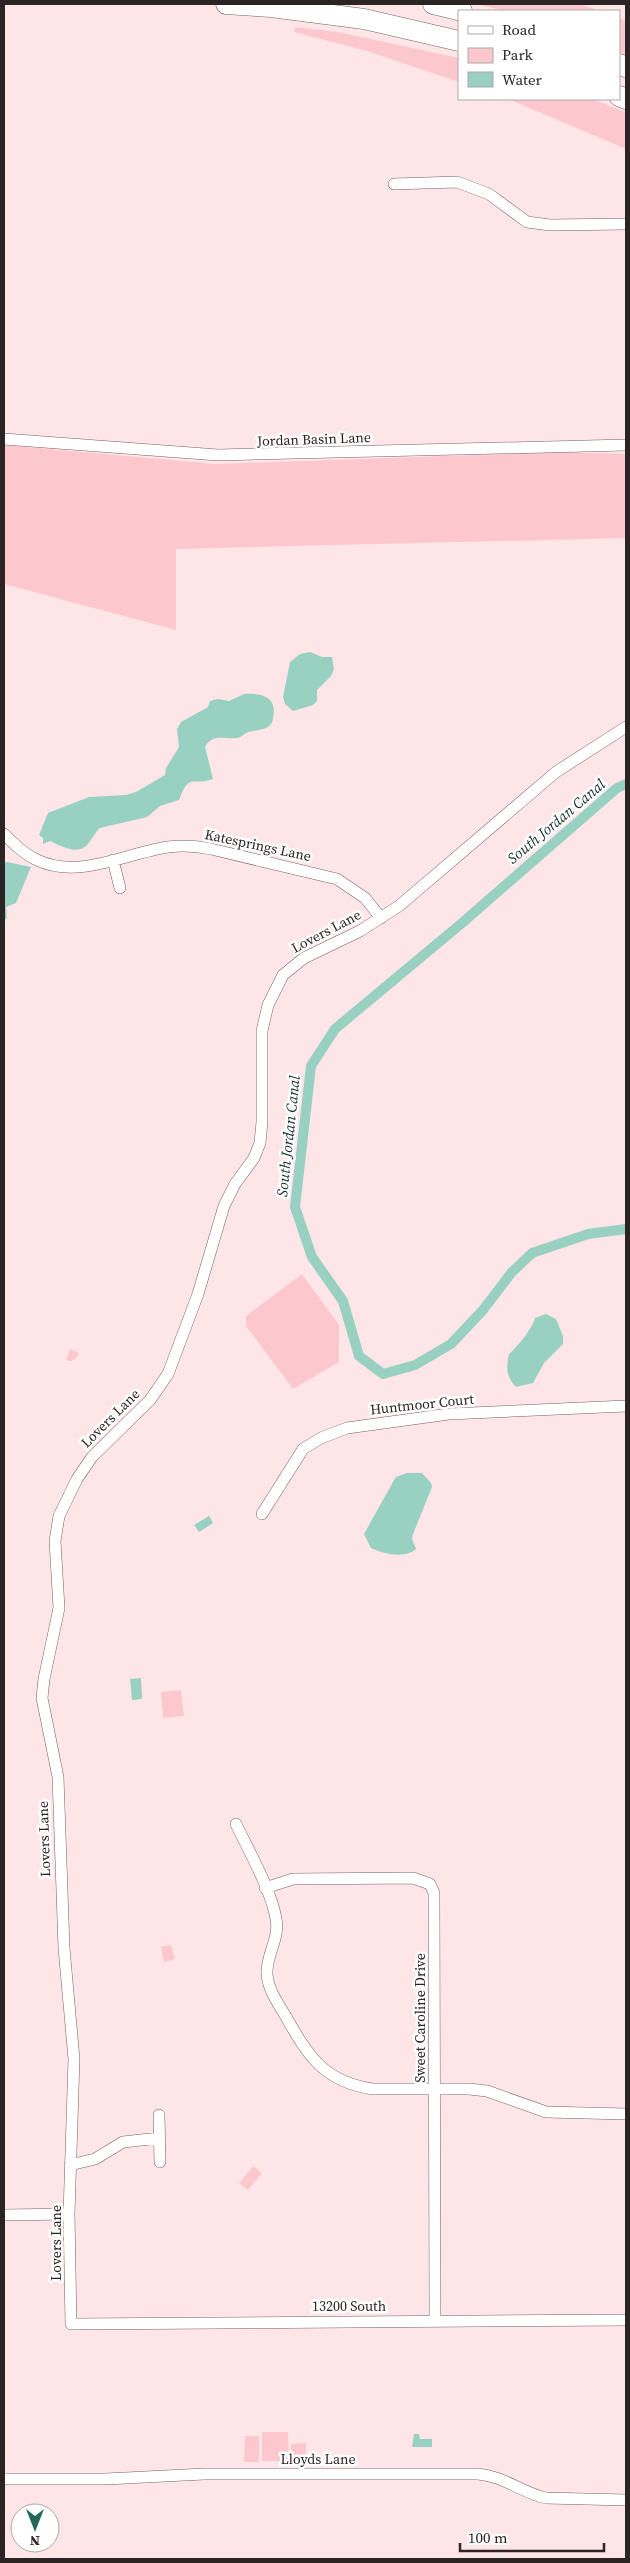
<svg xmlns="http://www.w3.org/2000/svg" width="630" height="2563" font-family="'Source Serif 4',serif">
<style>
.green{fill:#fcc8ce}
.water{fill:#98d0c2}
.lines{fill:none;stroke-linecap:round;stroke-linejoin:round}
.canal{stroke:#98d0c2;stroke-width:10}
.minor-casing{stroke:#756063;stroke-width:12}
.motorway-casing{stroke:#756063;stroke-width:21}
.minor{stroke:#fff;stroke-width:11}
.motorway{stroke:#fff;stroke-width:20}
.labels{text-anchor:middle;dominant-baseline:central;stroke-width:5;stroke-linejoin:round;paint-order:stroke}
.street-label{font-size:14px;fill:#2c2324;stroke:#fff}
.water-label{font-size:15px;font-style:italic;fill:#132f29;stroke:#fff}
</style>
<rect width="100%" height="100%" fill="#fee6e8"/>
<path class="green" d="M477,4H580L600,11H504Z
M619,18L626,21V55L619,52Z
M295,27L338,32L459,58V82L367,51L294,32Z
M508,99H592L626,112V149Z
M4,445L215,464L558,452L626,454V538L176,549V630L4,584Z
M302,1274L339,1325V1362L293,1389L246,1326V1316Z
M70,1349L79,1353L78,1356L72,1361L66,1360Z
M181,1690L184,1716L163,1718L161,1692Z
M171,1945L175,1959L164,1962L161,1947Z
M253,2166L262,2173L248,2190L239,2183Z
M262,2432H288L289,2461H262Z
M245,2436H259V2462H244Z
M306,2443V2461H291V2444Z"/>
<path class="water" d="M310,652L322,657H332L334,669L331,676L317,690V701L313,705L293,711L285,704L283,697L290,662L300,654Z
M244,694C260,693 278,696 273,717C273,721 272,724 268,727C262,731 253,730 246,733C243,735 240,738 236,738C224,739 212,734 205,747L213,779C192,787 190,771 179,800L160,806L147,817L100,828C95,832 93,838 88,844C78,856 61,846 50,841L43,844V838L39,835L48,813L89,797L126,795L136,792L165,775L166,768L179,747L177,729L181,722L208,707L210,701L218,699L229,701Z
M7,862L31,867L16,903L6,907L7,918L4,921V863Z
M546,1314L556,1319L563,1336V1344L544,1363L533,1383L516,1387C506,1377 506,1367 509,1354C518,1346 532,1329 535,1318Z
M407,1473H422L431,1483L432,1487L413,1534L412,1539L416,1549C404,1559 384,1554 371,1548L364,1534L393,1482L396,1477Z
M209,1516L213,1523L199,1532L194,1525Z
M141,1678L142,1699L132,1700L130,1679Z
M414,2434H419L420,2439H432V2447H412Z"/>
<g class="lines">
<path class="canal" d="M626,784L617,788L462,923L335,1029L311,1066L295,1207L312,1257L343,1301L359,1356L383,1374L415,1365L451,1344L483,1310L512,1272L532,1253L588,1234L626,1229"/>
<g class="minor-casing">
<path id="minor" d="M394,184L457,182L489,194L527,222L550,225L626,224
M4,439L218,455L626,445
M626,727L556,772L399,906L360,931L304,958L283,975L268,1005L262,1031V1122L260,1143L254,1158L235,1184L224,1206L198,1294L168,1374L150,1400L92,1457L77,1479L59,1516L55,1541L59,1608L44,1679L42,1698L58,1777L64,1948L74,2059L69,2214L71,2324L626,2320
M4,834C14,844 24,854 37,860C79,880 126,853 168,847C183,845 197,846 211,849L337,879L365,898L381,918
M113,860L120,888
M262,1514L303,1449L321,1438L347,1428L449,1414L626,1406
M236,1824C248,1849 272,1892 276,1919C280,1939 266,1954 267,1974C268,1989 277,2002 285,2015C308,2056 324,2082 373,2089H469L487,2091L546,2112L626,2114
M265,1888L293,1879L413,1878L430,1884L434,1893L435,2321
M159,2115L160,2162
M70,2165L95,2159L123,2142L159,2138
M4,2215L69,2214
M4,2479H106L204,2474H478C504,2476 522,2493 546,2498L626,2500"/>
</g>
<g class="motorway-casing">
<path id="motorway" d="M226,4L271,7L364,19L459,41
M433,4L462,11
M619,64L626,67
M619,96L626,99"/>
</g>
<use href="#minor" class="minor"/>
<use href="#motorway" class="motorway"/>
</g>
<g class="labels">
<g class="street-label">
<text transform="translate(314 439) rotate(-2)">Jordan Basin Lane</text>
<text transform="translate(258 845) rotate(12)">Katesprings Lane</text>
<text transform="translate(326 931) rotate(-28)">Lovers Lane</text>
<text transform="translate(422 1404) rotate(-6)">Huntmoor Court</text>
<text transform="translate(110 1418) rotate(-45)">Lovers Lane</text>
<text transform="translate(44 1839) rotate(-92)">Lovers Lane</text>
<text transform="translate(420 2018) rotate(-90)">Sweet Caroline Drive</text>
<text transform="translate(56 2243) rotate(-90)">Lovers Lane</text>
<text x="349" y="2306">13200 South</text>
<text x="318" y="2459">Lloyds Lane</text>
</g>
<g class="water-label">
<text transform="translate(556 821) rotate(-40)">South Jordan Canal</text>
<text transform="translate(288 1136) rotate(-84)">South Jordan Canal</text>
</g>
</g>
<rect width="630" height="2563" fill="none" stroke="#2c2324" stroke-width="10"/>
<rect x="458" y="10" width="162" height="90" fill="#ffffff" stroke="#aba7a7"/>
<rect x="468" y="26" width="25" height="8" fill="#ffffff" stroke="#aba7a7"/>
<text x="502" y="35" font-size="15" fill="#2c2324">Road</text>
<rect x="468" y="48" width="25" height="15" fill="#fcc8ce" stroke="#aba7a7"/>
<text x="502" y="60" font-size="15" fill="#2c2324">Park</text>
<rect x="468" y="72" width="25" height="15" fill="#98d0c2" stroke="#aba7a7"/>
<text x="502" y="85" font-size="15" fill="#2c2324">Water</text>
<g transform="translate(35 2528) rotate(180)"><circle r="24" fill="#ffffff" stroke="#aba7a7"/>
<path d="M0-4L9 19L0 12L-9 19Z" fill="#22675a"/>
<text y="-8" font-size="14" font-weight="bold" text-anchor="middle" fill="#2c2324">N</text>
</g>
<path d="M460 2543v8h144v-8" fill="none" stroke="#2c2324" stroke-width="2.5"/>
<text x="468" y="2543" font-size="15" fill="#2c2324" stroke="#ffffff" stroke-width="4" paint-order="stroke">100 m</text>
</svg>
